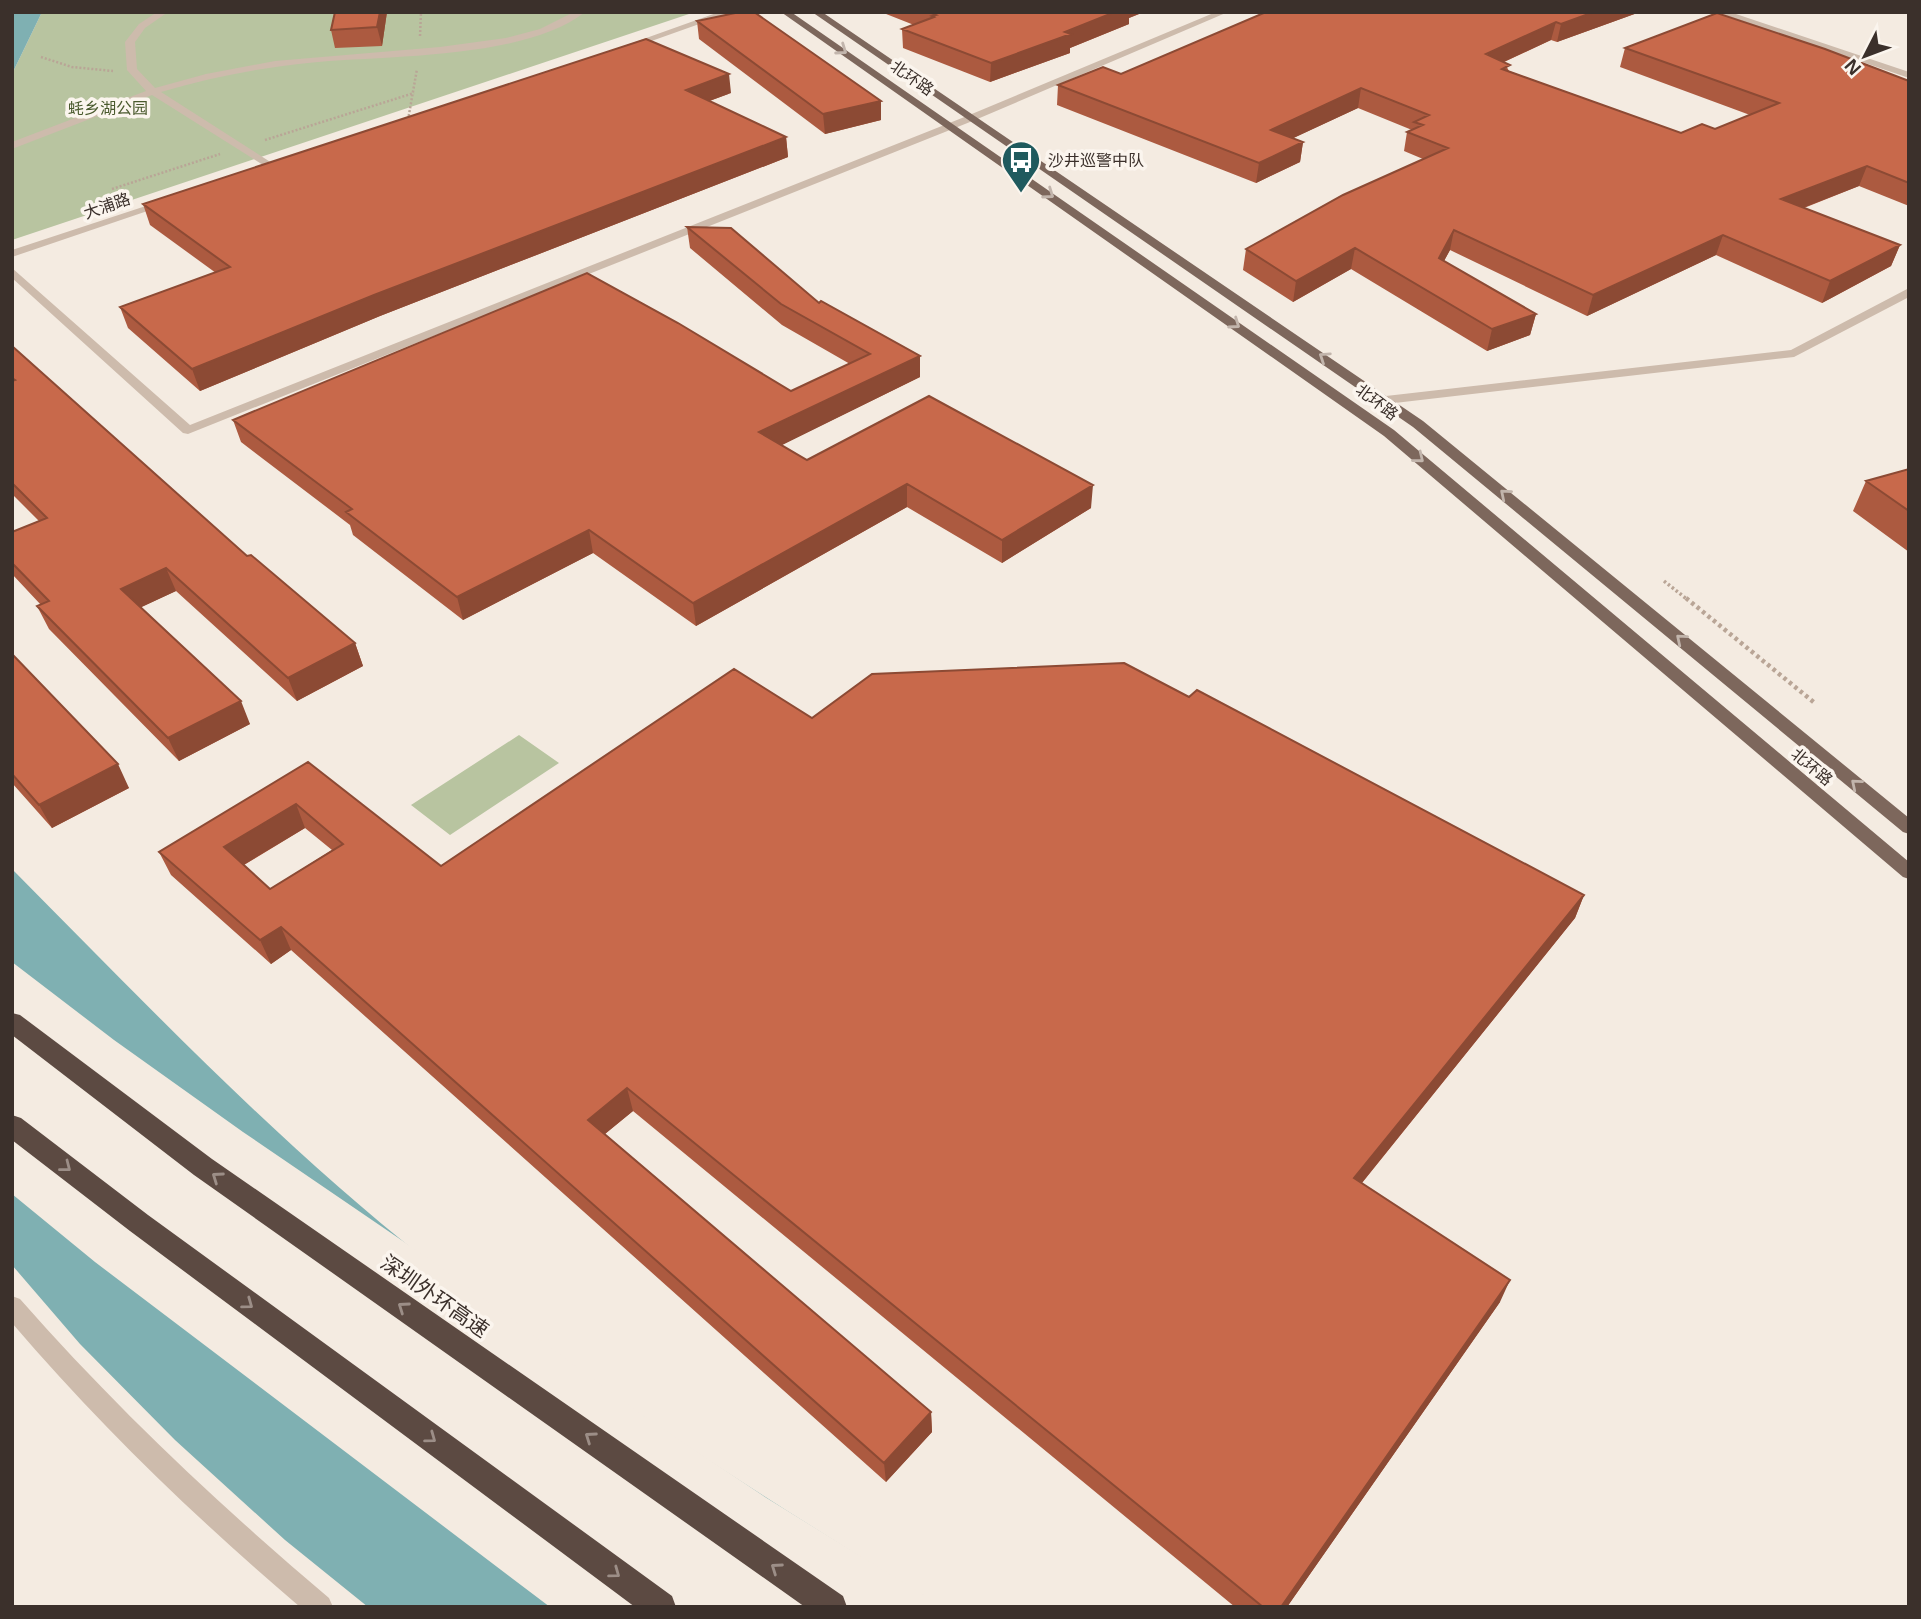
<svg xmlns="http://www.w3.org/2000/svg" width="1921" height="1619" font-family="Helvetica,'Noto Sans SC',sans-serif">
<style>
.green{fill:#b8c4a0}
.water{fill:#7fb0b2}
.pier{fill:#f4ebe1}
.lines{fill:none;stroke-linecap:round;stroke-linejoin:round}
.path-far2{stroke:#b9a596;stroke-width:2.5;stroke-dasharray:2 2;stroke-linecap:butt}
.path-far1{stroke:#b9a596;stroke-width:3.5;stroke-dasharray:2.5 2.5;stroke-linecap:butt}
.path{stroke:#b9a596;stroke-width:4.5;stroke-dasharray:3.5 3.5;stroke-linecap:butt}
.minor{fill:#cdbbac;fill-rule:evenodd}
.major{fill:#7d675c;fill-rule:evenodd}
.highway{fill:#5c4a42;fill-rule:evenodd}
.wall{fill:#ac5a40;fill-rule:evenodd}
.shaded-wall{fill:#8c4a34}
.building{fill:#c8694b;stroke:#8c4a34;stroke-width:2;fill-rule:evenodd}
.oneway{stroke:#c2b5ac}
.oneway2{stroke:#9c8e87}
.labels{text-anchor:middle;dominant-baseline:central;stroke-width:7;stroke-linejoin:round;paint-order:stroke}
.far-street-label{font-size:16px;fill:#3b302b;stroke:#fbf5ee}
.far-park-label{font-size:16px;fill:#4a5a2e;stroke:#fbf5ee}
.far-poi-label{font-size:16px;fill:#3b302b;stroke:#fbf5ee;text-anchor:start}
.near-street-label{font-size:21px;fill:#3b302b;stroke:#fbf5ee}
</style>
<rect width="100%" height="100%" fill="#f4ebe1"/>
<path class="green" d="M42,12H695L12,240V74Z
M519,735L559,763L450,835L411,805Z"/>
<path class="water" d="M12,12H42L12,74Z
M12,869C146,1004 275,1140 425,1259C587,1388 764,1496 940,1607H368L285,1540L175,1440L80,1344L12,1265Z"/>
<path class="pier" d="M12,962L114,1040L243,1132L435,1263L642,1415L765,1497L943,1607H550L95,1262L12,1194Z"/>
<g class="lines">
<path class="path-far2" d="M420,36L421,12
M41,57L72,67L113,71
M408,120L417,69
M265,140L414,93
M112,189L220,154"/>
<path class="path-far1" d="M1664,581L1688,600"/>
<path class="path" d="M1686,598L1816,704"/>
<path class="minor" d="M157,12H168L145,28L135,42L137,69L155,88L206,74L275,61L440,47L506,38L540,29L574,12H585C524,60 385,55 308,63C258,68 209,78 161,92L275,165V169L271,170L152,95L12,149V142L146,91L127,70L125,42L139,24Z
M719,12H733L629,49L621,47Z
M1216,12H1228L975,120L188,434L183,433L12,278V268L190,425L967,116Z
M1716,12H1730L1909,72V78Z
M161,201L171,203L12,257V250Z
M1909,288V297L1794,357L1386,404L1379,400L1386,396L1791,350Z
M12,1296L20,1299C115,1407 219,1505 329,1598L333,1607H300C197,1519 100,1426 12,1323Z"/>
<path class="major" d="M781,12H791L1394,430L1909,862V879L1903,877L1384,436Z
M812,12H822L1423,421L1909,818V834L1903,832L1413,427Z"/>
<path class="highway" d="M12,1013L20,1015L212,1159L843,1596L847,1607H805L194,1175L12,1035Z
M12,1115L21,1118L148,1215L672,1596L676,1607H635L130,1231L12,1140Z"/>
</g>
<path class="wall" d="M335,12H387L382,46L335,48L331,30Z
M881,12H1144L1129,18V24L1070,48V53L990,82L903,48L902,29L914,25Z
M1266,12H1640L1557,42L1551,40L1504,62L1509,71L1681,133L1715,129L1750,115L1620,67L1625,48L1909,81V206L1859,186L1804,208L1900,245L1891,266L1822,303L1716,255L1587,316L1450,250L1444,261L1536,314L1530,335L1487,351L1351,269L1293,302L1243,270L1246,249L1423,159L1404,151L1407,132L1412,130L1358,108L1293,138L1303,142L1300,162L1256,183L1057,105L1058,85L1121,74Z
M697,21L881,101V120L825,134L699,39Z
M731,93L709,101L786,137L788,157L380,316L200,391L128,328L120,307L216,273L150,225L143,204Z
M687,227L819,303L920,377L781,445L807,460L1091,508L1002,563L907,507L696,626L593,553L463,620L353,535L350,525L241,442L233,420L791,391L850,364L782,325L690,248Z
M12,346L247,556L355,643L363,666L297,701L176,591L141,607L250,724L179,761L49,629L37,606L41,605L12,574V532L39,521L12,494Z
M1909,469V552L1853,511L1866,481Z
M12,654L129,788L52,828L12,783Z
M1189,697L1584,895L1575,918L1362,1183L1500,1302L1287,1607H1235L633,1111L605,1134L931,1412L932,1432L886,1482L291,950L271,964L171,875L159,852L308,762L441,866L812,718ZM305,828L332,850L270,889L244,865Z"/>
<path class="shaded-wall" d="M380,12H387L382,46L377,27Z
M1115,12H1144L1129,18V24L1070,48V53L990,82L991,63Z
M1594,12H1640L1557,42L1561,24Z
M1556,22L1551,40L1482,72L1486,54Z
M729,74L731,93L688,109L686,90Z
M1361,88L1358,108L1268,150L1271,130Z
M881,101V120L825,134L823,114Z
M786,137L788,157L380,316L200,391L192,369L374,295Z
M1303,142L1300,162L1256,183L1259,163Z
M1867,166L1859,186L1774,219L1781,199Z
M1454,230L1450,250L1434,279L1439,258Z
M1723,235L1716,255L1587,316L1593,295Z
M1900,245L1891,266L1822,303L1830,281Z
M1355,248L1351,269L1293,302L1296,281Z
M1536,314L1530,335L1487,351L1492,329Z
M920,356V377L762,455L759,432Z
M907,484V507L696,626L693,603Z
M1093,485L1091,508L1002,563V540Z
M589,530L593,553L463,620L457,597Z
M166,568L176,591L131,612L121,589Z
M355,643L363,666L297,701L288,678Z
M241,701L250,724L179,761L168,738Z
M118,764L129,788L52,828L39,805Z
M296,804L305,828L235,870L224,847Z
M1584,895L1575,918L1348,1200L1354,1178Z
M281,927L291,950L271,964L260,940Z
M627,1088L633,1111L595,1142L588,1120Z
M1510,1280L1500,1302L1287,1607H1281Z
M931,1412L932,1432L886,1482L884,1463Z"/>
<path class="building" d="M335,12H380L377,27L331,30Z
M740,12H754L881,101L823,114L697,21Z
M929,12H1115L1065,32L1071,34L991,63L902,29L934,17L932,16L936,15Z
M1266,12H1594L1561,24L1556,22L1486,54L1510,65L1502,69L1681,133L1702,124L1715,129L1779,103L1625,48L1717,13L1825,49L1909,81V183L1867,166L1781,199L1900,245L1830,281L1723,235L1593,295L1454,230L1439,258L1536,314L1492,329L1355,248L1296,281L1246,249L1343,195L1448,148L1407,132L1423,125L1414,122L1429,115L1361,88L1271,130L1303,142L1259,163L1058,85L1103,67L1121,74Z
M646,39L729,74L686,90L786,137L374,295L192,369L120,307L230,267L143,204Z
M687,227L731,228L819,303L821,301L920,356L759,432L807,460L929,396L1093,485L1002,540L907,484L693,603L589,530L457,597L346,512L352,509L233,420L587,273L678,323L791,391L870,354L781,304Z
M12,346L247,556L251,555L355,643L288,678L166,568L121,589L241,701L168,738L37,606L49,601L12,563V532L47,518L12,483V381L15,380L12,378Z
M1909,469V511L1866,481Z
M12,654L118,764L39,805L12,774Z
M1124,663L1189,697L1197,690L1584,895L1354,1178L1510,1280L1281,1607H1263L627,1088L588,1120L931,1412L884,1463L281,927L260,940L159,852L308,762L441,866L734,669L812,718L872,674ZM296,804L343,844L270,889L224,847Z"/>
<defs><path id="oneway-chevron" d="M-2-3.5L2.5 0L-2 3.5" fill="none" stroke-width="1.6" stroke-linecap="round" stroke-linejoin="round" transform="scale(1.75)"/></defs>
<g class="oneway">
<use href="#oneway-chevron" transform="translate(842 50) rotate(35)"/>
<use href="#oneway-chevron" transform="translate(1049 194) rotate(35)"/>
<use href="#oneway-chevron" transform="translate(1235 324) rotate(35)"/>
<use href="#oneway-chevron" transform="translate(1324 357) rotate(-146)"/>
<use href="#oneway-chevron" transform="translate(1419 458) rotate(39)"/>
<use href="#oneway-chevron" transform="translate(1505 494) rotate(-140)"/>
<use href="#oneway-chevron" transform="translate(1681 639) rotate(-140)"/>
<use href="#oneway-chevron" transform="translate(1856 784) rotate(-140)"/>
</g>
<g class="oneway2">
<use href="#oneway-chevron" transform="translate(66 1167) rotate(38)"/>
<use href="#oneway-chevron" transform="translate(217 1177) rotate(-145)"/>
<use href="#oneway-chevron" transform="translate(248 1304) rotate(36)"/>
<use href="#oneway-chevron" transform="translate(403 1307) rotate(-145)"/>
<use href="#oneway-chevron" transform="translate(590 1437) rotate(-145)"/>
<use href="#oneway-chevron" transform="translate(431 1438) rotate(36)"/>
<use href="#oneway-chevron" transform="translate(776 1568) rotate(-145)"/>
<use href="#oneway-chevron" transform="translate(615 1573) rotate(36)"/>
</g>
<defs>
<g id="bus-pin" transform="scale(2.0125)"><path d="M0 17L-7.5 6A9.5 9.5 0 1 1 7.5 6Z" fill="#1f5a5e" stroke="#fbf5ee"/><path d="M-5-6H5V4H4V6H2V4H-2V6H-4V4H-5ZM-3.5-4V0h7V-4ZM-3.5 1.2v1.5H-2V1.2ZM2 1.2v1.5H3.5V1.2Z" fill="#fff"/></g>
</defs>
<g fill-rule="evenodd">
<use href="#bus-pin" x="1021" y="160"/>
</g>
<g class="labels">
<g class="far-street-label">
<text transform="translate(912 78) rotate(35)">北环路</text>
<text transform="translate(107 206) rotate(-19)">大浦路</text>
<text transform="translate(1377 402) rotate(37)">北环路</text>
<text transform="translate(1812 767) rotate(40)">北环路</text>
</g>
<g class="far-park-label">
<text x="108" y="108">蚝乡湖公园</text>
</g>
<g class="far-poi-label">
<text x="1048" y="160">沙井巡警中队</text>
</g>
<g class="near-street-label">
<text transform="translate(435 1296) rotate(35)">深圳外环高速</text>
</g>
</g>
<rect width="1921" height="1619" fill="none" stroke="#3b302b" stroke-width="28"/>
<g transform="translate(1865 56) rotate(228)" stroke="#fbf5ee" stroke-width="5" paint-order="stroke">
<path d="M0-5L12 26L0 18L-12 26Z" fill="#3b302b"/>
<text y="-10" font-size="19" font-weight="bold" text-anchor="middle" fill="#3b302b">N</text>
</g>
</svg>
